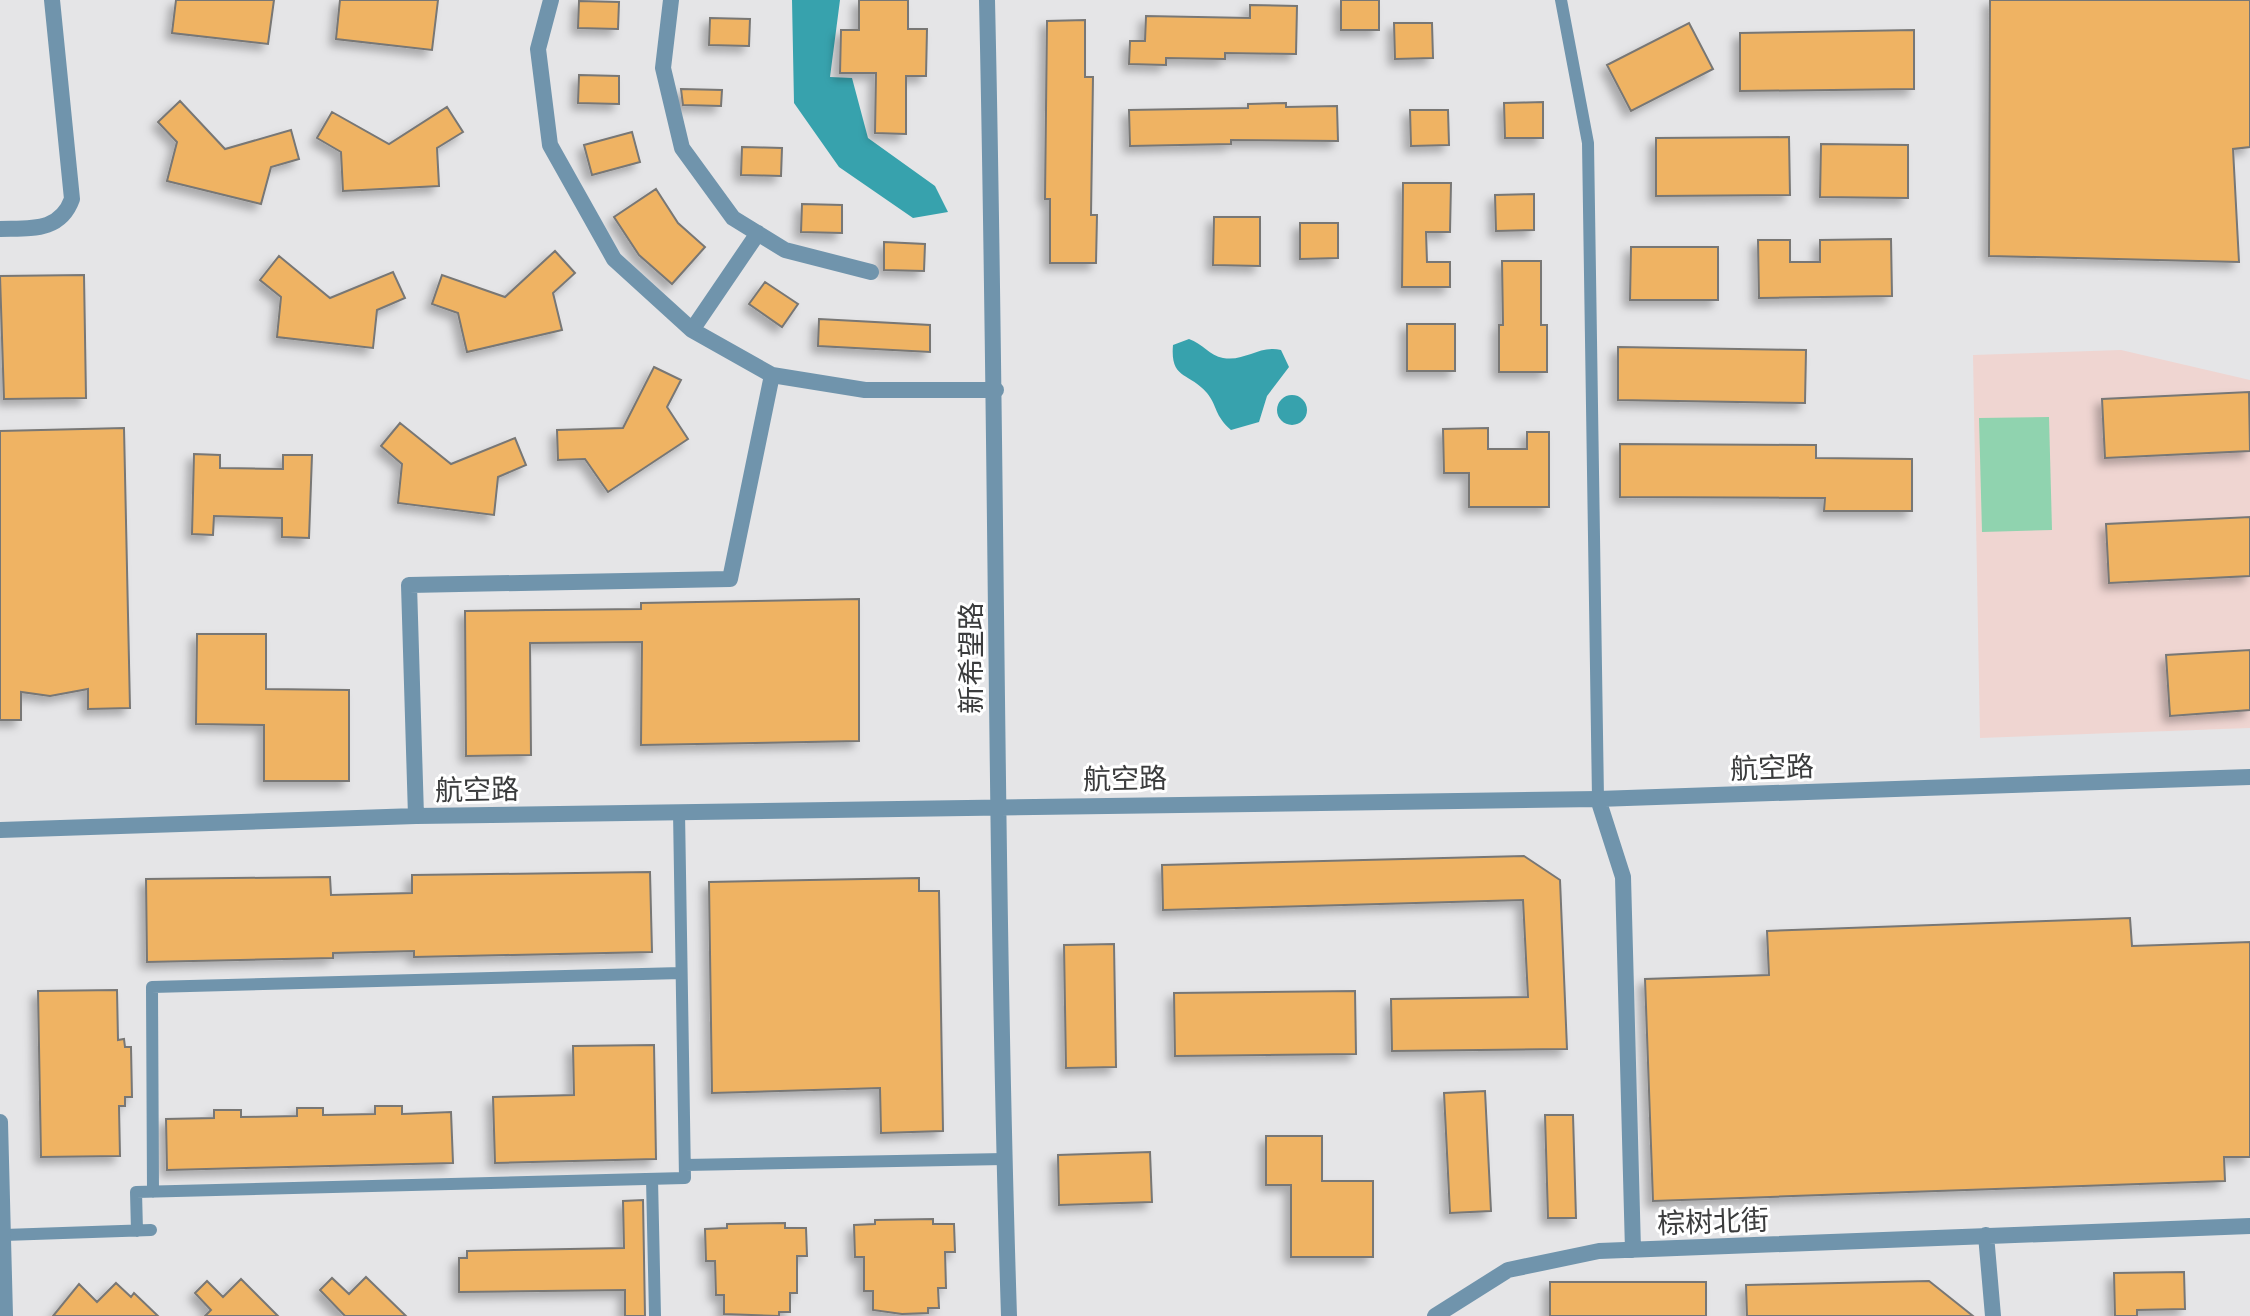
<svg xmlns="http://www.w3.org/2000/svg" width="2250" height="1316" font-family="'Titillium Web','Noto Sans SC',sans-serif">
<style>
.education{fill:#efd5d1}
.green{fill:#90d3af}
.water{fill:#37a2ad}
.building{fill:#efb363;stroke:#787775;stroke-width:2;filter:url(#shadow)}
.lines{fill:none;stroke-linecap:round;stroke-linejoin:round}
.service{stroke:#7094ac;stroke-width:12}
.minor{stroke:#7094ac;stroke-width:16}
.labels{text-anchor:middle;dominant-baseline:central;stroke-width:6;stroke-linejoin:round;paint-order:stroke}
.street-label{font-size:28px;fill:#3b3c3d;stroke:#fff}
</style>
<defs>
<filter id="shadow"><feDropShadow dx="-6" dy="6" stdDeviation="4" flood-color="#0004"/></filter>
</defs>
<rect width="100%" height="100%" fill="#e5e5e7"/>
<path class="education" d="M2121,350L2250,380V728L1980,738L1973,355Z"/>
<path class="green" d="M2049,417L2052,530L1982,532L1979,418Z"/>
<path class="water" d="M792,0H840L830,77L852,78L868,138L935,186L948,212L913,218L839,167L794,103Z
M1189,339C1202,343 1210,356 1223,358C1245,362 1259,345 1281,350L1289,367L1267,396L1259,422L1231,430C1214,415 1218,407 1207,393C1189,372 1170,380 1173,345Z
M1277 410a15 15 0 1 1 30 0a15 15 0 1 1-30 0Z"/>
<path class="building" d="M176,0H274L268,44L172,33Z
M340,0H438L432,50L336,39Z
M859,0H908V29H927L926,76H906V134L875,133L876,73H840L841,30H859Z
M1341,0H1379V30H1341Z
M1990,0H2250V147L2233,149L2239,262L1989,256Z
M579,1L619,2L618,29L578,28Z
M1250,5L1297,6L1296,54L1225,53V59L1166,58V65L1129,64L1130,41H1145L1146,16L1250,18Z
M710,18L750,19L749,46L709,45Z
M1085,20V77H1093L1091,215H1097L1096,263H1050V199H1045L1047,21Z
M1394,23H1432L1433,58L1395,59Z
M1689,23L1713,69L1631,111L1607,65Z
M1914,30V89L1740,91V33Z
M579,75L619,76V104L578,103Z
M681,89L722,90L721,106L683,105Z
M180,101L225,149L291,130L299,159L271,167L261,204L167,181L177,142L158,122Z
M1543,102V138H1505L1504,103Z
M1286,103V107L1337,106L1338,141L1231,140V144L1130,146L1129,110L1248,108V104Z
M447,107L463,132L437,148L439,186L343,191L341,152L317,138L332,112L389,144Z
M1410,110H1448L1449,145L1411,146Z
M632,132L640,162L592,175L584,145Z
M1789,137L1790,195L1656,196V138Z
M1821,144L1908,145V198L1820,197Z
M742,147L782,148L781,176L741,175Z
M1403,183H1451L1450,232H1426L1427,262H1450V287H1402Z
M656,189L678,223L705,247L672,284L639,255L614,217Z
M1534,194V230L1496,231L1495,195Z
M802,204L842,205V233L801,232Z
M1214,217H1260V266L1213,265Z
M1300,223H1338V258L1300,259Z
M1891,239L1892,296L1759,298L1758,240H1790V262H1820V240Z
M884,242L925,244L924,271L884,270Z
M1631,247H1718V300H1630Z
M555,251L575,273L553,293L562,330L467,352L458,313L432,304L442,275L505,297Z
M279,256L330,298L393,272L405,298L377,310L373,348L277,337L281,297L260,280Z
M1502,261H1541V325H1547V372H1499V325H1503Z
M84,275L86,398L4,399L0,276Z
M765,282L798,304L782,327L749,304Z
M819,319L930,325V352L818,346Z
M1407,324H1455V371H1407Z
M1618,347L1806,350L1805,403L1618,400Z
M654,367L681,380L667,407L688,439L608,492L585,459L558,460L557,430L623,428Z
M2249,392L2250,451L2105,458L2102,399Z
M400,423L451,464L515,438L526,465L498,477L494,515L398,503L402,464L381,446Z
M124,428L130,708L88,709V689L50,696L21,692V720H0V431Z
M1488,428V449H1527V432H1549V507H1469V473H1444L1443,429Z
M1620,444L1816,445V458L1912,459V511H1824L1825,498L1620,497Z
M194,454L220,455V468L283,469V455H312L309,538L282,537V518L214,516L213,535L192,534Z
M2250,517V576L2109,583L2106,524Z
M859,599V741L641,745L642,642L530,643L531,755L466,756L465,611L641,609V603Z
M197,634H266V689L349,690V781H264V725L196,724Z
M2250,650V710L2170,716L2166,655Z
M1524,856L1560,880L1567,1049L1392,1051L1391,999L1528,997L1523,900L1163,910L1162,865Z
M650,872L652,952L414,957V951L333,953V958L147,962L146,879L330,877L331,895L412,893V875Z
M919,878V891H939L943,1131L881,1133L880,1088L712,1093L709,882Z
M2130,918L2132,946L2250,942V1157H2224L2225,1181L1653,1201L1645,979L1769,975L1767,931Z
M1114,944L1116,1067L1066,1068L1064,945Z
M117,990L118,1040L124,1039L125,1047H131L132,1097H125V1106H119L120,1156L41,1157L38,991Z
M1355,991L1356,1054L1175,1056L1174,993Z
M654,1045L656,1159L495,1163L493,1097L574,1095L573,1046Z
M1485,1091L1491,1211L1450,1213L1444,1093Z
M375,1106H402V1114L451,1112L453,1163L167,1170L166,1119L214,1118V1110H241V1117L297,1116V1108H323V1115L375,1114Z
M1545,1115H1573L1576,1218H1548Z
M1266,1136H1322V1181H1373V1257H1291V1185H1266Z
M1150,1152L1152,1202L1059,1205L1058,1155Z
M643,1200L645,1316H625V1290L459,1292V1258H467V1251L624,1248L623,1201Z
M933,1219V1224H954L955,1252H945L946,1288H938L939,1308H928V1313L902,1314L873,1310V1291H864V1257H855L854,1225L875,1224V1220Z
M785,1223V1228H806L807,1256H797V1293H790V1312H779V1316L724,1314V1295H716L715,1261H706L705,1229L727,1228V1224Z
M2184,1272L2185,1309L2137,1310V1316H2115L2114,1273Z
M366,1277L406,1316H345L320,1290L332,1278L349,1294Z
M241,1279L278,1316H205L211,1310L195,1293L207,1281L223,1297Z
M1929,1281L1973,1316H1747L1746,1285Z
M1550,1282H1706V1316H1550Z
M116,1283L131,1297L134,1293L158,1316H53L79,1284L97,1302Z"/>
<g class="lines">
<path class="service" d="M1561,0L1588,143L1598,799
M685,1165L1004,1159
M652,1179L655,1316
M153,1192L152,987L681,973
M137,1231L136,1192L685,1178L679,812
M4,1235L151,1230"/>
<path class="minor" d="M551,0L538,49L550,145L614,259L692,330L772,375L865,390H996
M671,0L663,68L682,148L733,218L785,250L871,272
M987,0C997,439 995,877 1009,1316
M0,229C31,228 60,232 72,199L52,0
M692,330L758,233
M1598,799L1623,877L1633,1250
M416,816L409,585L730,579L772,375
M0,830L416,816L1598,799L2250,777
M0,1122L5,1316
M1986,1235L1993,1316
M1435,1316L1508,1270L1599,1251L2250,1226"/>
</g>
<g class="labels">
<g class="street-label">
<text transform="translate(970 658) rotate(-90)">新希望路</text>
<text transform="translate(1772 767) rotate(-2)">航空路</text>
<text transform="translate(1125 778) rotate(-1)">航空路</text>
<text transform="translate(477 789) rotate(-1)">航空路</text>
<text transform="translate(1713 1221) rotate(-2)">棕树北街</text>
</g>
</g>
</svg>
